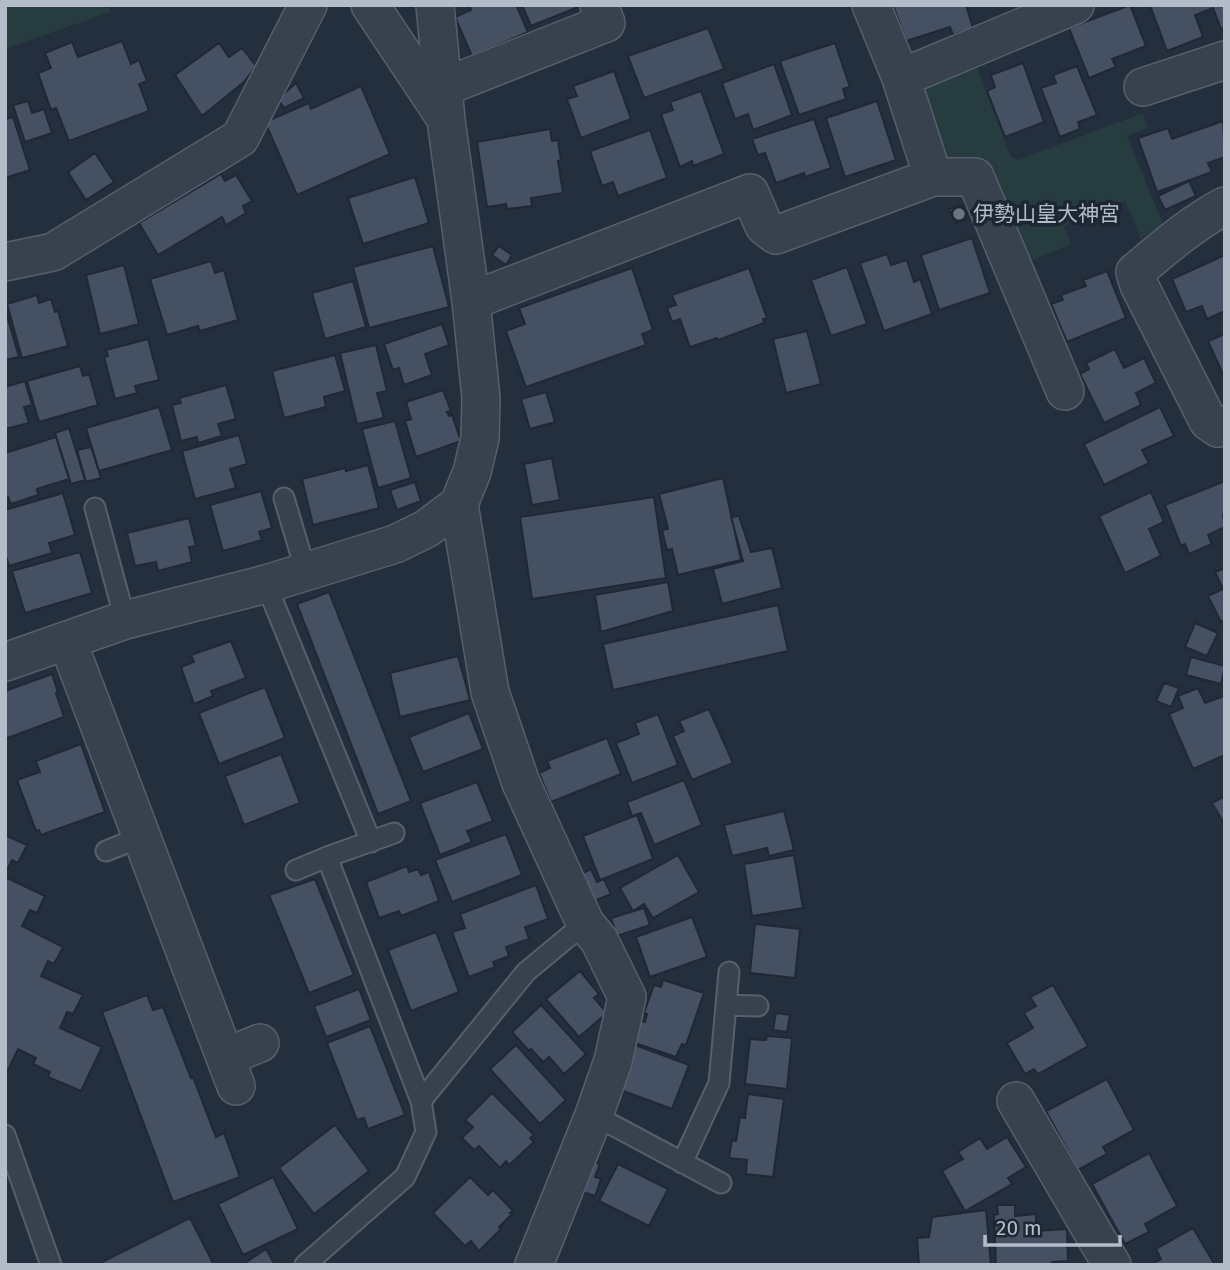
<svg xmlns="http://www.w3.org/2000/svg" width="1230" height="1270" font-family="'Fira Sans','Noto Sans JP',sans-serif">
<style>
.green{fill:#263c3f}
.building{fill:#455162;stroke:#1f2835;stroke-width:2}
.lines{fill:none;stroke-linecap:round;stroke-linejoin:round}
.lane-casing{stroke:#565f6c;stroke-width:23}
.street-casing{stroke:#565f6c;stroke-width:40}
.lane{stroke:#38414e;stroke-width:19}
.street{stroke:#38414e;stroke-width:37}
.worship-dot{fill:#6b7280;stroke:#1d2633;stroke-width:2.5}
.labels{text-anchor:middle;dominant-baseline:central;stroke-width:7;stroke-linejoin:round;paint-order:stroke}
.poi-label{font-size:21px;fill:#b4bcc9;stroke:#1d2633;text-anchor:start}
</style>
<rect width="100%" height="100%" fill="#242f3e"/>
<path class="green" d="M5,5H108L110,12L5,49Z
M974,59L1011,157L1018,160L1143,113L1148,128L1127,136L1163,224L1141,239L1125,201L1064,226L1071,244L1024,264L980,159L956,167L934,158L916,101L924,79Z"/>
<path class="building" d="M469,5H516L528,32L472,56L455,17L471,10Z
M522,5H577L578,7L531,26Z
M893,5H966L973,28L953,35L950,27L906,41Z
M1130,5L1146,46L1112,59L1116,67L1089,78L1069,28Z
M1150,5H1225V28L1221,29L1213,8L1195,15L1203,37L1167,51Z
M708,28L724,69L644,98L628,56Z
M122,41L131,64L139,60L147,81L139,84L149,111L69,141L56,108L51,110L38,73L51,68L45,53L72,42L78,57Z
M219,43L229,57L242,48L256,66L244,82L202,116L175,75Z
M835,43L850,87L843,89L846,99L799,115L780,61Z
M1023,63L1044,122L1005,137L987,91L995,87L991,75Z
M774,64L792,115L753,130L748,114L735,119L722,83Z
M1077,66L1097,115L1078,122L1080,129L1060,137L1041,88L1056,83L1053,75Z
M614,71L631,119L581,138L567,99L577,96L573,86Z
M296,83L304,98L284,108L278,99Z
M361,86L390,154L297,195L265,122L309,103L311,109Z
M701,91L724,154L693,166L692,161L680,167L661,114L673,110L670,102Z
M28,101L32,113L44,109L52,133L25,142L13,105Z
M877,101L896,160L845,177L826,118Z
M13,117L30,170L5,178V119Z
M814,119L831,168L805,177L804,173L776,183L765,153L758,155L752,139Z
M1223,121L1225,157L1208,163L1212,172L1157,192L1138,138L1168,128L1172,139Z
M550,129L552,141L558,140L561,160L558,161L563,193L531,198L532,206L507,209L506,204L487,207L477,142Z
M650,130L667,178L618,196L613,182L602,186L590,151Z
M95,153L114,182L86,200L68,172Z
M221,174L225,181L236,175L252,201L243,206L246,213L226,225L222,217L158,255L139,223Z
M415,177L429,223L363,244L348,198Z
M1189,181L1196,196L1165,210L1158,196Z
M963,205L968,219L955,223L949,209Z
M972,238L990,293L939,310L921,255Z
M433,246L449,307L369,328L353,267Z
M499,246L512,255L506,265L492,255Z
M887,254L891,265L907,260L914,282L920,279L932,314L884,331L860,263Z
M1225,255V311L1207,319L1202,306L1186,312L1172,279Z
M211,261L215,273L224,270L238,320L200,331L198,326L167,335L150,279Z
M124,265L139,324L100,334L86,275Z
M847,267L867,324L831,336L811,280Z
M632,268L653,330L642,334L646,345L526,387L506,331L525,324L519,308Z
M749,268L767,318L763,319L764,323L718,340L717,338L690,347L680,319L672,322L667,308L676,305L672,295Z
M1107,271L1126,318L1067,342L1051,304L1063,300L1061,295L1086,286L1083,280Z
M353,281L366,327L325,339L312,293Z
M37,295L39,303L51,299L55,312L58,311L68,346L22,358L7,304Z
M5,309L19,357L5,360Z
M442,324L449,345L425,354L432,375L404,385L399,368L393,370L384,344Z
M807,331L821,384L786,393L773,339Z
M1225,334V379L1208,341Z
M148,339L159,380L135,386L137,393L115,399L104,357L108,356L106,350Z
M376,345L387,391L377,393L384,418L357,424L340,353Z
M1115,349L1124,368L1144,358L1156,383L1136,393L1141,405L1104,423L1080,374L1089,369L1086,363Z
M335,355L345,391L324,397L326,407L284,418L272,371Z
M80,366L83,376L89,374L98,405L39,422L27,381Z
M25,381L32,405L24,407L29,423L5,429V387Z
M226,385L236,419L218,424L222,436L198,443L197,437L181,441L172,405L181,403L179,398Z
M443,390L451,411L447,412L449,416L452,415L461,441L416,457L405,421L411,419L406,402Z
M546,392L555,422L530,429L521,399Z
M159,407L172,450L99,471L86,428Z
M1160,407L1174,436L1142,450L1149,463L1104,485L1084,444Z
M395,421L411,478L378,488L362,429Z
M69,428L85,480L71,484L55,433Z
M239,435L247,464L230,469L236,488L195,499L182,451Z
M56,437L69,479L37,489L38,495L11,504L8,497L5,498V453Z
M91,447L101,478L86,482L77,450Z
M552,458L560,500L532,505L524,464Z
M368,465L379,508L313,525L302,479L345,468L346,471Z
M723,478L741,560L678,575L672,549L667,550L662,530L668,529L659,494Z
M1225,481V513L1223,514L1225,527L1208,535L1212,544L1189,554L1185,544L1181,546L1165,505Z
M415,482L421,501L397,510L390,490Z
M261,491L272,528L259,532L262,540L223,551L210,505Z
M1151,492L1164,522L1149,529L1161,556L1125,573L1099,516Z
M63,493L75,535L49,543L52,553L9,566L5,553V510Z
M654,497L666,578L532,599L520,517Z
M739,516L751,552L772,548L782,588L722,604L713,569L743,561L731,517Z
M189,518L196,546L189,547L192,562L158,571L156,562L135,566L127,533Z
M80,552L92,593L25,613L12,571Z
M1225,568V620L1221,622L1208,596L1223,589L1215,572Z
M668,582L673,611L601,632L595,595Z
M329,592L411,801L378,814L297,604Z
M778,605L788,651L613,690L603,644Z
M1195,623L1218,633L1207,656L1185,647Z
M231,641L246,678L211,691L213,696L194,704L181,667L194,662L191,655Z
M458,656L470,700L400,717L390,673Z
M1191,657L1225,666L1221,684L1186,675Z
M52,674L58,692L56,693L64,717L5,739V691Z
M1164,683L1179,688L1171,707L1156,701Z
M265,687L285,738L219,764L199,713Z
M1198,688L1205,703L1224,696L1225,698V755L1193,769L1169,714L1183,708L1178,696Z
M709,709L733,763L692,780L673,736L684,731L679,721Z
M469,713L483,749L423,772L409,737Z
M658,714L678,765L632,783L616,743L639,734L635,723Z
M607,738L621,774L551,802L539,773L550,768L547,761Z
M81,744L105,812L41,835L39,830L36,831L17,780L40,772L36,761Z
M281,754L300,803L244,825L225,776Z
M684,780L702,825L654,845L641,813L632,816L627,802Z
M477,782L493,821L467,831L472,842L440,855L420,803Z
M1225,796V825L1212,803Z
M784,811L794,850L769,856L767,848L732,856L724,825Z
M637,815L653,859L600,880L583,836Z
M506,834L522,875L452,902L435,860Z
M5,835L27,845L18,863L12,860L5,874Z
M678,855L699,892L653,918L644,904L633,911L620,888Z
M794,855L803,908L752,916L744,864Z
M407,866L409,872L418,869L421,875L429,872L439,901L401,916L399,911L379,918L366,882Z
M591,869L597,882L604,879L611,894L594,901L581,874Z
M5,877L45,896L37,913L30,910L22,926L63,947L54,964L48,961L41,976L83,995L73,1014L67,1012L60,1028L102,1047L81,1091L48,1077L50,1072L33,1064L36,1058L18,1049L7,1072L5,1068Z
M315,879L354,975L309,993L269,895Z
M536,885L548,919L525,927L529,939L506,947L509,956L493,962L495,967L469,977L452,932L465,928L460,914Z
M644,908L650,925L617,936L611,918Z
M692,917L707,957L650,977L636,937Z
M755,924L800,929L795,978L750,973Z
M436,932L459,992L411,1011L388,950Z
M580,971L599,994L594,998L607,1013L579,1037L546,999Z
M663,980L704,993L686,1045L682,1044L676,1057L632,1042L639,1020L645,1022L647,1014L644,1013L654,985L661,987Z
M1053,985L1088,1046L1038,1074L1034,1069L1025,1074L1007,1043L1033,1028L1024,1013L1036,1006L1030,997Z
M359,989L371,1020L326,1037L314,1006Z
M147,995L153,1010L163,1007L191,1078L193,1077L216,1137L224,1133L240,1177L173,1202L102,1012Z
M541,1005L586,1054L564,1074L549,1057L543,1062L531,1049L529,1051L512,1032Z
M776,1013L790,1015L787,1032L773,1030Z
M370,1026L405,1115L368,1129L364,1118L357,1120L327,1043Z
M767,1036L792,1038L787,1089L745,1084L750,1039L766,1040Z
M516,1045L566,1100L540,1124L490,1069Z
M635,1045L689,1065L672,1109L618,1089Z
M1107,1079L1134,1130L1103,1147L1107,1154L1078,1170L1046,1111Z
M492,1093L534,1135L530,1138L534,1142L509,1165L506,1161L500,1168L479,1146L474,1150L462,1138L473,1127L465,1120Z
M748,1094L784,1099L773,1177L746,1174L747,1160L729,1158L732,1140L736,1141L740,1117L745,1118Z
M335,1125L369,1171L314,1214L279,1168Z
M1007,1137L1026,1167L1008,1178L1012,1184L965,1211L942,1171L963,1159L958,1152L980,1138L987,1149Z
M1149,1153L1177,1206L1145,1224L1149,1232L1125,1244L1092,1184Z
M590,1161L600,1164L595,1177L601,1179L595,1196L580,1191Z
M618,1164L668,1189L649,1226L599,1201Z
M273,1177L298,1229L243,1255L218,1204Z
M470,1177L488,1195L493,1190L513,1211L510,1213L512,1214L499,1227L501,1229L479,1251L471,1241L465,1246L433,1213Z
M997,1205H1015V1216L1036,1214V1231L1067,1229L1068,1261L1052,1262V1265H996L994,1215L998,1214Z
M986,1210L991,1265H919L917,1238L929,1237L932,1217Z
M190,1218L214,1265H99L98,1264Z
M1193,1228L1215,1265H1151L1161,1259L1156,1249Z
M266,1249L275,1265H246L245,1263Z"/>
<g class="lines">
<g class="lane-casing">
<path id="lane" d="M284,498L306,572
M95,508L125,620
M266,584L371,842
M106,851L141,837
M296,870L327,857L394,833
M726,1005L758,1006
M421,1101L526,972L585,923
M594,1115L721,1183
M5,1135L51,1265
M682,1163L719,1083L729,972
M305,1265L405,1177L426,1132L421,1101L327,857"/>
</g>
<g class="street-casing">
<path id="street" d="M370,5L444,116
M871,5L901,78L933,177H975L1065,391
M901,78L1075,5
M444,87L606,23L599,5
M1143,87L1225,60
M1225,206C1192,223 1163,249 1135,272L1139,285L1208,421L1218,428L1225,425
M5,262L53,252L240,138L308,5
M471,301L750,193L764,226L776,235L933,177
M459,504L490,692L521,783L585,923L599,940L627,997L613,1061L594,1115L534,1265
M67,640L236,1086
M5,662L125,620L266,584L395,544L426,529L459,504L472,472L480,438L481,398L471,301L446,120L435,5
M226,1057L260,1043
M1016,1101L1112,1265"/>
</g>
<use href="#lane" class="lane"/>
<use href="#street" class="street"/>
</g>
<circle class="worship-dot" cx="959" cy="214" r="7"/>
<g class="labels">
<g class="poi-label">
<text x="973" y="214">伊勢山皇大神宮</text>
</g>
</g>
<rect width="1230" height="1270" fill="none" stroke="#b4bcc9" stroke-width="14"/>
<path d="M985 1235v10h135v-10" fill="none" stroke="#b4bcc9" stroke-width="3.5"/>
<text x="996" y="1235" font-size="21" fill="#b4bcc9" stroke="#1d2633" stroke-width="5" paint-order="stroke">20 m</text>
</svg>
